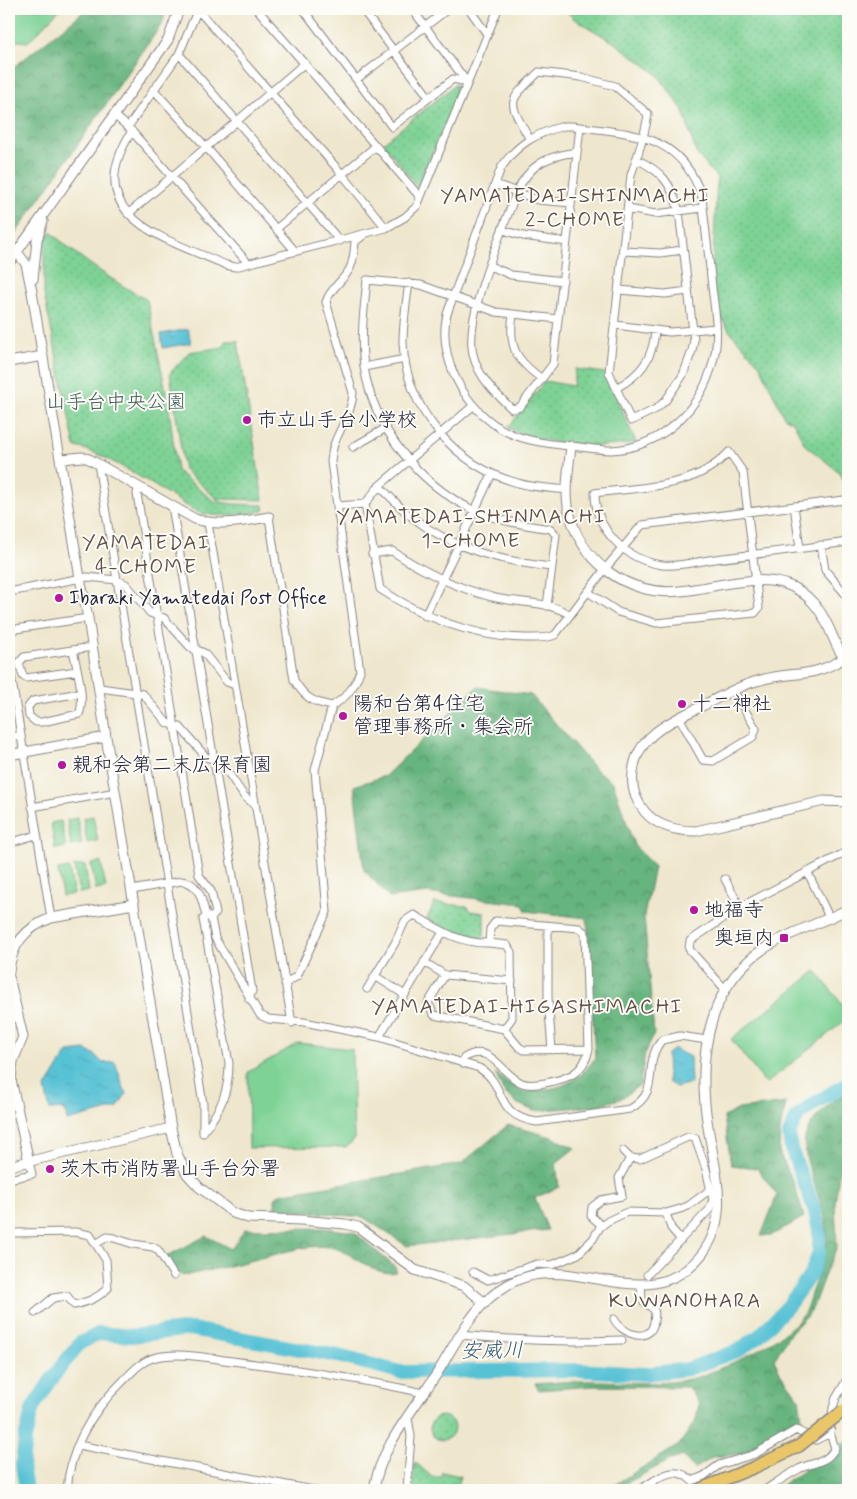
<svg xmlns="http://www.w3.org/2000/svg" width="857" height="1499" font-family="Mynerve,'Klee One',sans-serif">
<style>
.green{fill:url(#green-dots);stroke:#507a68}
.forest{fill:url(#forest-crowns);stroke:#446b5c}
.pitch{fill:#7ed295;stroke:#507a68}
.water{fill:url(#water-ripples);stroke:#3e7288}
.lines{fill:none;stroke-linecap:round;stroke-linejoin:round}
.river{stroke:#59c2d5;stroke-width:14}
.minor-casing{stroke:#888484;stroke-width:9}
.tertiary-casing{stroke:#888484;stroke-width:11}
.primary-casing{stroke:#888484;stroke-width:14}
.minor{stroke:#fff;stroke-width:7}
.tertiary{stroke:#fff;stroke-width:9}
.primary{stroke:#e9c769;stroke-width:11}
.primary-bridge-casing{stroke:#888484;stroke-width:14;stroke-linecap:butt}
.primary-bridge{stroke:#e9c769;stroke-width:11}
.poi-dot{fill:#b5179e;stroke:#fdfcf7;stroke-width:2}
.labels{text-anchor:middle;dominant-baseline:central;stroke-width:4;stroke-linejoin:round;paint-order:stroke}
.park-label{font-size:20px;fill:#42605a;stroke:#fdfcf7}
.poi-label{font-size:20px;fill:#22223b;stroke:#fdfcf7;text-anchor:start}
.neighbourhood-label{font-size:21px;letter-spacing:1px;fill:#635048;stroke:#fdfcf7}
.water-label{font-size:21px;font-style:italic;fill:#355a71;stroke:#fdfcf7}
</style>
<defs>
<pattern id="green-dots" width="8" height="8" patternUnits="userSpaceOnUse" patternTransform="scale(1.25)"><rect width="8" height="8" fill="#7ed295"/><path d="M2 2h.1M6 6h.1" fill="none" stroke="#6db481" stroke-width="1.8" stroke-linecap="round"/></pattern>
<pattern id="forest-crowns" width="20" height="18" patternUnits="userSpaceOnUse" patternTransform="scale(1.25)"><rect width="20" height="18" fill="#66b47e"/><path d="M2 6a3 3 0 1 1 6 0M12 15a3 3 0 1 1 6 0" fill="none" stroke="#549268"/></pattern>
<pattern id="water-ripples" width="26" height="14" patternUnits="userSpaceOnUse" patternTransform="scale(1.25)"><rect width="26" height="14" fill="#59c2d5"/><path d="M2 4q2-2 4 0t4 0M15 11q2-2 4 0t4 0" fill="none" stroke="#4da6b8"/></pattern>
</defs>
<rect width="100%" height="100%" fill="#fdfcf7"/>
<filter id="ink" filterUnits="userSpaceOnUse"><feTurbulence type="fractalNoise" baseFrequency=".02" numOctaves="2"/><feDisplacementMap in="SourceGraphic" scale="10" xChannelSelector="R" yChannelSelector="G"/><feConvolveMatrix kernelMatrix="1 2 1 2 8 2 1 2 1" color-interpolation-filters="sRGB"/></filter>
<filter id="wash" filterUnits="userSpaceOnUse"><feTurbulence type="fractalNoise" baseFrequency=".0096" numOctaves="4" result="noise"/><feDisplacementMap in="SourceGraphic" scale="20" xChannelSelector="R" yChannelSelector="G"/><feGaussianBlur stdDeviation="1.12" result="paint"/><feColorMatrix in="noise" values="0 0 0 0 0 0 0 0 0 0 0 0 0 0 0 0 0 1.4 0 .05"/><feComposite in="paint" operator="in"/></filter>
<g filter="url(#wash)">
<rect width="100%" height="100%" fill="#efe7cd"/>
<path class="green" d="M564,9H848V489L839,472L805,445L794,423L784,417L760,365L730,332L715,306L712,282L717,178L696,153L683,110L657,74L618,45L573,18Z
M456,84L455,102L417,187L383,143Z
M51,232C80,259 113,281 147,300L168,401L177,471L214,501L233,504L263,505L264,511C241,514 220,519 197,512C170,496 102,450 75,447L44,294V251L46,239Z
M225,341H238L263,500L217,499L184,470L170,373L189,352L224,347Z
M575,369L605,373L636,442C601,451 541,444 508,428L545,381L573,386Z
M434,903L467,906L471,911L484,913V937L479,939L455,933L427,919Z
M430 1428a12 12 0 1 1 24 0a12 12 0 1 1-24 0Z
M415,1462L432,1477H441L442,1472L460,1476L458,1490H412Z"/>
<path class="forest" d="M87,9H167L162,24L9,243V71Z
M477,687L531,695L596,770L613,782L634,845L654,867L644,916L654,1034L645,1053L640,1085L620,1099L595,1106L534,1111L516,1103L503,1091L495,1073L522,1092C556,1089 575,1087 595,1058L587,918L526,911L523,904L426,893L390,898L364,870L354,786L385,776Z
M848,1092V1156L841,1161L835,1203L837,1248L826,1271L811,1312L791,1332L774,1360L781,1374L799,1398L802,1419L750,1453L714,1457L694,1469L683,1456L668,1461L614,1490H606L679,1445L696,1420L699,1404L688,1387L593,1386L539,1390L535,1384C550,1383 566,1381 581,1381C617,1380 655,1387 691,1379C718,1372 787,1339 802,1316C807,1310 809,1299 812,1291C822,1264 831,1249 825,1219C821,1197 799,1154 806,1134C812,1118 832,1099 848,1092Z
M786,1103L780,1130L779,1152L794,1184L804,1217L772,1235L761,1236L777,1195L757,1168L731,1165L724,1117L739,1109Z
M508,1125L552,1137L575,1148L556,1163L559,1187L535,1198L548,1230L407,1246L363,1217L275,1209V1199L279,1194L461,1164Z
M324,1228L354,1232L396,1268V1272C374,1278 352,1250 329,1247C306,1244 283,1253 261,1258C235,1265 208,1271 182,1276L165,1257L206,1236L231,1249L245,1229Z
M848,1440V1490H775Z"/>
<path class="pitch" d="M9,9H60L28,42L9,40Z
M93,816L98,841L87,843L83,818Z
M77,818L82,844L71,846L67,820Z
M61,821L66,847L55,849L51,823Z
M101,862L106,888L96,890L91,864Z
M85,865L89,891L79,893L74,866Z
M69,868L74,894L62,896L58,870Z
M816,971L848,1012V1018L766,1084L731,1039Z
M298,1043L352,1049L354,1140L346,1147L249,1148L248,1072Z"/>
<path class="water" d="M188,329L191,343L163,348L161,334Z
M674,1049L690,1057L691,1083L676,1087L668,1082L667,1054Z
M85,1050L94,1054L103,1063L115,1062L126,1094L117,1108L67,1121L65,1109L50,1110L45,1089L68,1052Z"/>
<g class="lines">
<path class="river" d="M26,1490L22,1465L25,1439L33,1407L56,1373L80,1343L100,1333L131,1336L191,1329L338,1356L400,1372L578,1370L645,1374L688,1369L739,1350L759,1336L788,1306L811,1274L819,1252V1230L814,1208L791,1149L789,1134L797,1117L815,1103L848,1083"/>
</g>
</g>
<g filter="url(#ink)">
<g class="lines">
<g class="minor-casing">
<path id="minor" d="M257,9L420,197
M303,9L392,127L453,79L467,82
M362,9L429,97
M412,9L467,82
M469,9L487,34
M198,10L342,174L386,228
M179,54L340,241
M357,79L448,9
M153,89L206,147L295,251
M113,114L128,127L248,263
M564,126H572C629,134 680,131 702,197C705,227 709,257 712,287C715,312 720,338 713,362C701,409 661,448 611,450C597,450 584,447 570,446C551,444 532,442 514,435C472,419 438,365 446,319C447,312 451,304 453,297L501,168C517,144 536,133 564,126Z
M128,127L179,54L198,9
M132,131C77,217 165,238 226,265L235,267L386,228L405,217L417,206L498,9
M529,138C507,99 507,103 539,72L581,77L615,86L648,114C645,136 638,154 631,175L609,372L631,421L656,409L666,400L683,375L692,351L694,340L679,211C671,183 663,172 636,159
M577,152C546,156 530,164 516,193C502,233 464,315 473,354C478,377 495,393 512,409L520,407L553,364L580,127
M495,184L538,200L571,203
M628,209L655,214L703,208
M128,214L305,63
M276,229L376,146
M503,230L523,236L567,242
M623,251L660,253L683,250
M490,266L511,275L563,281
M409,283C406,303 403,323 403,343C406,409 455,466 518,483C534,488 551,488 567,490
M619,290L665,294L688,291
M513,314C508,348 516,360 542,379
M616,325L670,332L716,328
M364,367L405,359
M616,388C641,375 653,358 655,331
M473,406L379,486L365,504L380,589C424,618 471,637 525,638C535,638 546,639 555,635L605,569L642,525L844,500L848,512
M353,447L386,428
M98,464L203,1104V1133
M379,486C391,497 401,509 413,518C455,550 501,561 551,567
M139,487L137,494L199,875L211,891L216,913L211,918L215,938L260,1015L268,1019L304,1022L379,1037L479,1068C508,1085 493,1116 537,1122L630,1109C663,1091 641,1064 662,1040L680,1036L707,1040
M172,506L252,991L249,999
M337,506L365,504
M794,506L800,548
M269,517L294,680C305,698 312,702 332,706C347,697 354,688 360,671L331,462C332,456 332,448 335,442C342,424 352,412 353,393L326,302C331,287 342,282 349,270C354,262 354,250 355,242L365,234
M208,523L292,1023
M821,545L825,570L848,597
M372,554L392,551C424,572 456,588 492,597C517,604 549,600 570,615
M9,592L87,577L117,580L126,584L150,613L164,618L190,647L204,653L227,682L235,685
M588,592L618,612L656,623L755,613L759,608L743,472L729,452C695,489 642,487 595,493C595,530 626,560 662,565C679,567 699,561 715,559C760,554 804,548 848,542
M547,606L556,535L551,529C524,525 498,521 473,510C418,483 374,429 364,367C360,338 364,309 367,280L421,285L496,312L558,319
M425,616L492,474
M9,630L88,618
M73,650C76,666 86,699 79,714L42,722H36L29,716L28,707L33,701L80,693
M9,663L51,918
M77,671L26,678L23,676L19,663L24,657L93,647
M100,688L143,694L167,723L180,727L206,757L221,762L244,796L255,805
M679,717L703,760L713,761L753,737L756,729L733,690
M9,738L21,735
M32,807L116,792
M9,843L36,835
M807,871L830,919
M725,879L740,907
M132,890L181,881C200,882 202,901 206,916
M548,926V998L552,1050
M424,962L445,975L428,1003L434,1015L504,1029L512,1018L511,952L507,945L489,943
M445,975L512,981
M375,976L405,995
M285,984L297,976L327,912L315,770L332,706
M367,989L395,943L405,921L414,915C438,929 460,944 489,943L490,929L496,921L579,928L585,933L589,1049C584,1074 567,1079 545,1083C536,1084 530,1086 522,1083C501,1075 492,1041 464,1058L463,1064
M725,989L689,949L690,941L740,907L848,851
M504,1029L519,1047L524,1050L589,1049
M379,1037L443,932
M203,1132C221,1110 229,1091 229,1063L203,919L207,916L211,918
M623,1151L630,1158L640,1159L688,1137L695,1138L706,1169L713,1200
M9,1179L32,1174L29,1162
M666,1213L671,1228L681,1240
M602,1226L591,1216L592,1207L601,1200L622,1196L619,1178L630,1158
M9,1230L12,1233L75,1232L90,1235L106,1260L108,1288C98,1298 88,1302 74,1305L67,1296L53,1298L35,1313
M96,1244L107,1237L114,1238L133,1244L153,1247L158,1250L174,1276
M473,1272L488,1280L537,1264L552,1265L578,1254L593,1239L600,1227L608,1221L627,1212L666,1213L680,1209L688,1206L711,1189
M647,1275L709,1210L713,1200H717
M614,1319C622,1334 650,1345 654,1322C654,1318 656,1314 654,1310C651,1306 645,1304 642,1300L641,1284
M461,1335C515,1341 568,1342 622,1340
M78,1445L313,1490
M67,1490C70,1446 92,1411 123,1381C132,1372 140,1362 153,1358C177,1351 208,1358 232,1361C297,1369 360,1379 424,1393
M407,1490L411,1436L408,1418
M639,1490C657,1480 674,1462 692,1481L704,1476L719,1465L755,1454L796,1430L816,1440L830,1433
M765,1490C776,1483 787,1475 799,1469C812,1462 827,1464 835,1448L830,1433L833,1408L836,1398L848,1378"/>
</g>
<g class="tertiary-casing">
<path id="tertiary" d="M17,252L26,264L32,292L80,578L88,618L106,737L171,1128L177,1154L187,1174L199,1187L233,1213L248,1218L301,1220L345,1224L358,1227L415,1270L464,1286L485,1303
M9,263L168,40L179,9
M33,279L37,240L43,221
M9,362L43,356
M571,446C569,466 565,487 568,506C577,560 627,597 680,591C713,588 753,574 785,584C810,592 823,613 832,635C836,644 840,655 848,661
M62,459L82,457L89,459L195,519C220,527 244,521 269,517
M844,658C810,680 793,670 757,681C738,686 720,697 702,706C672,721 636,735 633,773C631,787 635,800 645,812C658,827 676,831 696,831L824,801L848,802
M9,755L106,737
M9,972C11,945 25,928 51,918L134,904
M9,977L23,1037L13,1061L11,1080L29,1162
M9,1166L171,1128
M374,1490C379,1449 414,1409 436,1375C451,1351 465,1322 485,1302C497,1291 511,1281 526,1277C581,1260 647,1312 696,1261C733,1223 715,1172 708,1127C698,1067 704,997 754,956C781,934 818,925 848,909"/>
</g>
<g class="primary-casing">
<path id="primary" d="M698,1490L755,1467L799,1446"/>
</g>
<use href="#minor" class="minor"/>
<use href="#tertiary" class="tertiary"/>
<use href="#primary" class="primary"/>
<g class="primary-bridge-casing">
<path id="primary-bridge" d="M799,1446L843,1411"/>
</g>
<use href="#primary-bridge" class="primary-bridge"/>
</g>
</g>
<g class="poi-dot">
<circle cx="247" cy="420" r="5"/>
<circle cx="59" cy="598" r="5"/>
<circle cx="682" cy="704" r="5"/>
<circle cx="343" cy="716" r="5"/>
<circle cx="62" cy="765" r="5"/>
<circle cx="694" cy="910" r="5"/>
<rect x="779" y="933" width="10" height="10" rx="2.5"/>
<circle cx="50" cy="1169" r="5"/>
</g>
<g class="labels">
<g class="park-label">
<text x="116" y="402">山手台中央公園</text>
</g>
<g class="poi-label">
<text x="257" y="420">市立山手台小学校</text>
<text x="69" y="598">Ibaraki Yamatedai Post Office</text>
<text x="353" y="704">陽和台第4住宅<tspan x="353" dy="23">管理事務所・集会所</tspan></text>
<text x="692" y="704">十二神社</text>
<text x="72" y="765">親和会第二末広保育園</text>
<text x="704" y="910">地福寺</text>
<text x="774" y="938" text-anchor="end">奥垣内</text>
<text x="60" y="1169">茨木市消防署山手台分署</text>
</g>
<g class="neighbourhood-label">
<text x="575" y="196">YAMATEDAI-SHINMACHI<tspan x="575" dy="24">2-CHOME</tspan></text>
<text x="471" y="517">YAMATEDAI-SHINMACHI<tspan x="471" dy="24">1-CHOME</tspan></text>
<text x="146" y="543">YAMATEDAI<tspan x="146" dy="24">4-CHOME</tspan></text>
<text x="527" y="1007">YAMATEDAI-HIGASHIMACHI</text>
<text x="685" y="1301">KUWANOHARA</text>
</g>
<g class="water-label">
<text transform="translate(492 1351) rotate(-1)">安威川</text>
</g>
</g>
<rect width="857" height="1499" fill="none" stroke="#fdfcf7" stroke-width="30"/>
</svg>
